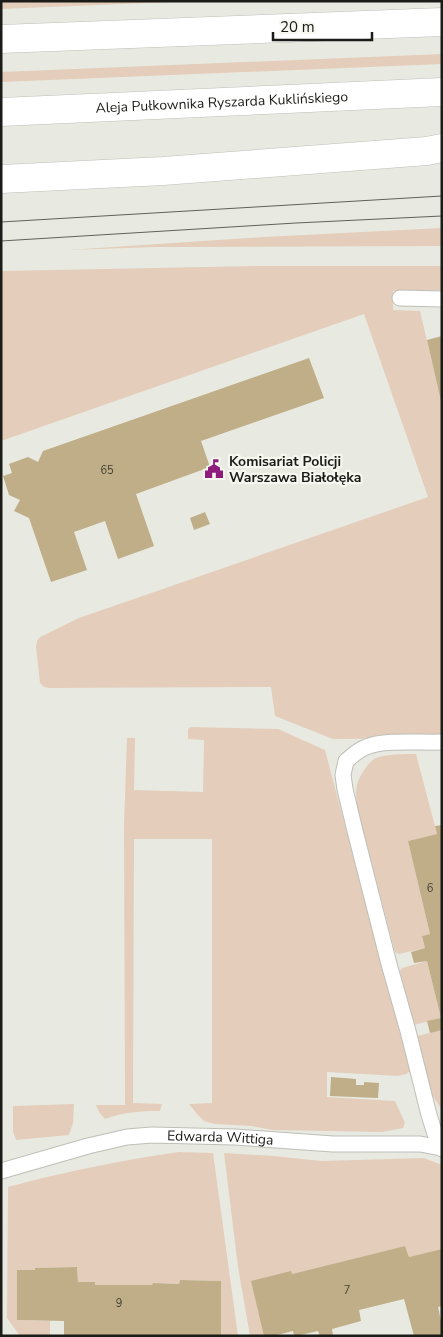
<svg xmlns="http://www.w3.org/2000/svg" width="443" height="1337" font-family="'Nunito Sans',sans-serif">
<style>
.green{fill:#e4cdbb}
.building{fill:#bfae87}
.lines{fill:none;stroke-linecap:round;stroke-linejoin:round}
.service-casing{stroke:#bdbfb7;stroke-width:17}
.primary-casing{stroke:#bdbfb7;stroke-width:29}
.service{stroke:#fff;stroke-width:15}
.primary{stroke:#fff;stroke-width:28}
.tram{stroke:#60615c;stroke-width:1}
.labels{text-anchor:middle;dominant-baseline:central;stroke-width:4.5;stroke-linejoin:round;paint-order:stroke}
.number-label{font-size:11px;fill:#444034}
.street-label{font-size:14px;fill:#1b1b18;stroke:#f6f7ef}
.poi-label{font-size:14px;font-weight:bold;fill:#1b1b18;stroke:#f6f7ef;text-anchor:start}
</style>
<rect width="100%" height="100%" fill="#e8eae1"/>
<path class="green" d="M1,1H196L1,9Z
M442,54V64L1,82V72Z
M442,228V246L156,247L68,250L264,237Z
M260,266H442V290L393,291V310L420,311L442,404V738L333,739L275,716L271,687L49,688L44,687L40,683L36,647L37,641L40,637L79,618L428,497L364,314L1,441V271Z
M191,727L278,729L325,750L410,1071L406,1074L398,1076L327,1072V1097L395,1101L405,1123L403,1128L382,1132L273,1130L251,1126L215,1124L204,1121L197,1114L189,1104L212,1103V839H134L133,1103L162,1104L160,1111C141,1111 123,1112 105,1119L99,1112L96,1105H125L124,826L127,738H135L134,790L203,792L204,740L188,739V729Z
M416,754L437,834L408,841L430,934L422,936L425,948L399,954L395,952L360,818C356,799 352,786 365,769C367,765 372,760 376,758C385,754 406,754 416,754Z
M427,961L441,1018L414,1025L400,971L402,968Z
M442,1030V1109C424,1088 422,1062 417,1036Z
M74,1104L73,1123L69,1135L16,1140L13,1132V1106Z
M179,1152L213,1153L238,1336H221V1281L180,1280L179,1284L153,1283L152,1285H95V1282H78L77,1267L35,1268V1270H17V1320L50,1321V1336H20L7,1318L8,1187C64,1172 121,1160 179,1152Z
M224,1153L274,1156L321,1161L424,1158L442,1165V1249L409,1257L405,1246L292,1274L291,1272L264,1336H250L238,1267Z"/>
<path class="building" d="M442,336V400L441,401L427,340Z
M309,358L324,398L201,441L210,467L136,494L154,546L118,559L105,521L74,532L87,570L51,582L29,518L14,511L20,500L9,495L3,476L12,473L9,464L28,457L38,462L43,451Z
M205,512L210,524L194,530L190,518Z
M442,825V1030L430,1033L427,1021L441,1018L427,961L414,963L411,952L425,948L422,936L430,934L408,841L437,834L435,826Z
M331,1077L356,1079V1085H364V1082L379,1083L378,1098L330,1096Z
M405,1246L409,1257L442,1249V1306L438,1307L442,1325V1336H430L429,1335L414,1336L404,1299L359,1310L361,1321L332,1329L333,1336H320L318,1331L296,1336H294L293,1331L273,1336H264L251,1281L291,1271L292,1274Z
M77,1267L78,1282H95V1285H152L153,1283L179,1284L180,1280L221,1281V1336H64V1321L17,1320V1270H35V1268Z"/>
<g class="lines">
<g class="service-casing">
<g id="service">
<path d="M400,298L442,299"/>
<path d="M442,742C421,743 385,739 366,747C358,750 352,756 346,761L343,775L345,789L355,831L389,964L408,1031L429,1115L435,1134L442,1149"/>
<path id="s1" d="M1,1171L88,1146L127,1137L152,1135L235,1137L333,1144H420L441,1148"/>
</g>
</g>
<g class="primary-casing">
<g id="primary">
<path d="M1,39L442,22"/>
<path id="s2" d="M1,112L442,92"/>
<path d="M1,179L163,171L427,151L442,148"/>
</g>
</g>
<use href="#service" class="service"/>
<use href="#primary" class="primary"/>
<path class="tram" d="M1,222L442,196
M1,241L296,223L442,216"/>
</g>
<defs>
<g id="civic-bare" transform="scale(1.5)"><path d="M-.6-6.5H3V-4.5H.6V-3L4-1V1h2V6H-6V1h2V-1L-.6-3ZM-1.2 2.5V6h2.4V2.5Z" fill="#8f1c7c" stroke="#f6f7ef" stroke-width="2.5" paint-order="stroke"/></g>
</defs>
<g fill-rule="evenodd">
<use href="#civic-bare" x="214" y="469"/>
</g>
<g class="labels">
<g class="number-label">
<text x="107" y="470">65</text>
<text x="430" y="888">6</text>
<text x="347" y="1290">7</text>
<text x="119" y="1303">9</text>
</g>
<g class="street-label">
<text stroke="none"><textPath href="#s2" startOffset="221">Aleja Pułkownika Ryszarda Kuklińskiego</textPath></text>
<text stroke="none"><textPath href="#s1" startOffset="224">Edwarda Wittiga</textPath></text>
</g>
<g class="poi-label">
<text x="229" y="461">Komisariat Policji<tspan x="229" dy="16">Warszawa Białołęka</tspan></text>
</g>
</g>
<rect width="443" height="1337" fill="none" stroke="#1b1b18" stroke-width="5"/>
<path d="M273 32v8h99v-8" fill="none" stroke="#1b1b18" stroke-width="2.5"/>
<text x="280" y="32" font-size="15" fill="#1b1b18" stroke="#f6f7ef" stroke-width="4" paint-order="stroke">20 m</text>
</svg>
